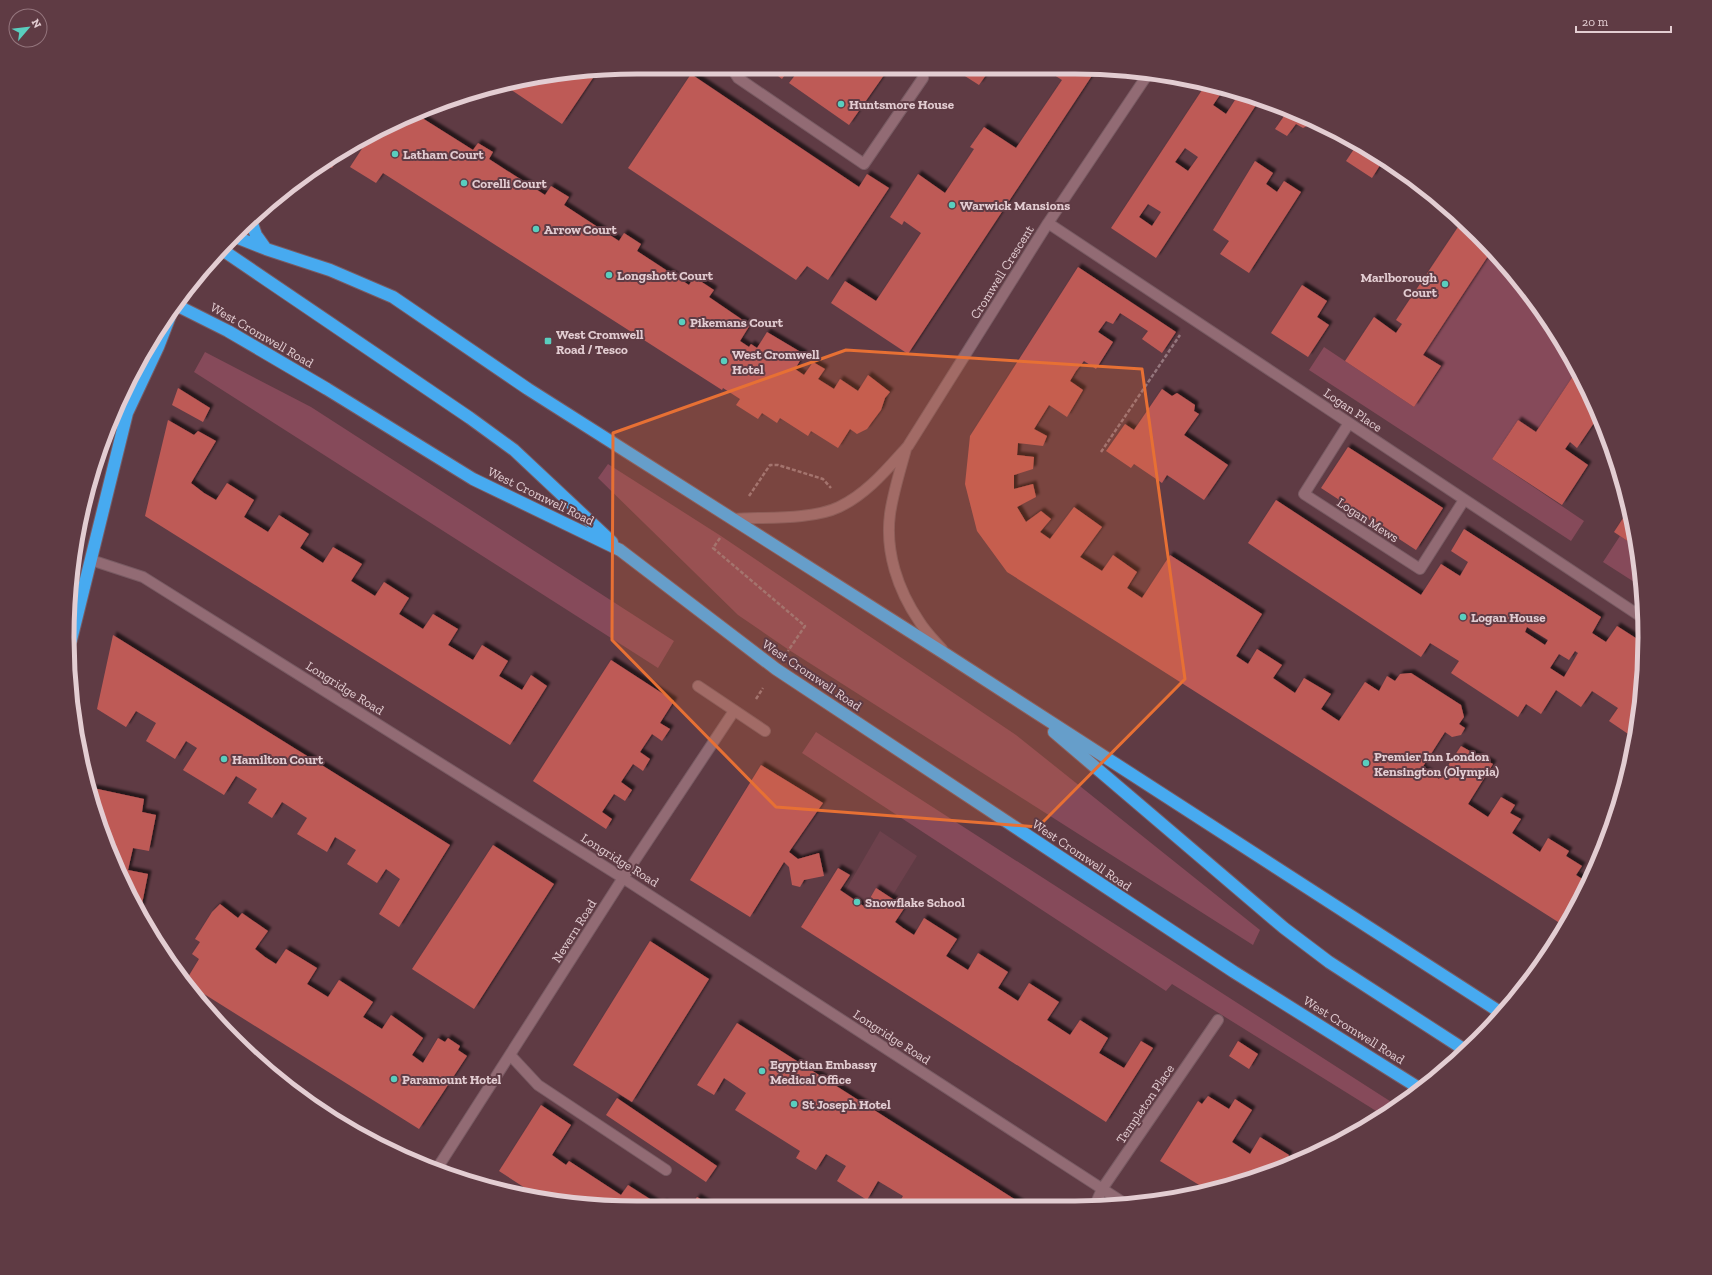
<svg xmlns="http://www.w3.org/2000/svg" width="1712" height="1275" font-family="'Zilla Slab',serif">
<style>
.built{fill:#6d414c}
.green{fill:#864a5a}
.building{fill:#be5a57;fill-rule:evenodd;filter:url(#shadow)}
.lines{fill:none;stroke-linecap:round;stroke-linejoin:round}
.lane-casing{stroke:#795b63;stroke-width:12}
.street-casing{stroke:#795b63;stroke-width:12}
.highway-casing{stroke:#795b63;stroke-width:14}
.path{stroke:#94767d;stroke-width:2.5;stroke-dasharray:4 2;stroke-linecap:butt}
.lane{stroke:#926b74;stroke-width:10}
.street{stroke:#926b74;stroke-width:10}
.highway{stroke:#47aaf0;stroke-width:12}
.marked{fill:#e77034;fill-opacity:0.2;stroke:#e77034;stroke-width:3;stroke-linejoin:round}
.poi-dot{fill:#59cebe;stroke:#5f3b44;stroke-width:1.5}
.labels{text-anchor:middle;dominant-baseline:central;stroke-width:4;stroke-linejoin:round;paint-order:stroke}
.poi-label{font-size:13px;font-weight:bold;fill:#e3cdd2;stroke:#5f3b44;text-anchor:start}
.street-label{font-size:13px;fill:#e3cdd2;stroke:#5f3b44}
.rim{fill:none;stroke:#e3cdd2;stroke-width:5}
</style>
<defs>
<filter id="shadow"><feDropShadow dx="3.5" dy="-3.5" stdDeviation="1" flood-color="#0009"/></filter>
</defs>
<rect width="100%" height="100%" fill="#5f3b44"/>
<path class="built" d="M880,831L917,856L891,898L905,907L895,922L875,974L844,893Z"/>
<path class="green" d="M1492,250L1527,290L1577,370L1536,432L1518,420L1492,459L1584,521L1571,541L1309,370L1324,347L1414,407L1441,367L1423,355Z
M205,352L311,407L674,641L658,668L194,372Z
M608,464L721,536L1016,735L1260,930L1253,945L789,650L738,615L598,478Z
M1620,536L1635,546L1642,587L1603,562Z
M816,732L1396,1105L1381,1114L1172,984L1166,991L802,753Z"/>
<path class="building" d="M766,67H801L889,68L849,125L789,83L796,74L789,69L782,79Z
M959,68H991L979,85L957,71Z
M1043,68H1097L908,354L831,303L845,281L876,301L921,233L904,221L902,225L890,217L918,174L945,193L974,149L970,147L984,127L1016,148L1062,80Z
M597,72L562,124L504,85L595,73Z
M691,74L859,187L867,174L889,188L828,280L807,266L796,280L628,168Z
M1206,84L1222,86L1260,99L1156,258L1111,228ZM1222,92L1235,100L1226,114L1213,105ZM1185,148L1198,157L1188,171L1175,162ZM1148,204L1161,212L1152,226L1139,217Z
M1289,109L1293,111L1330,130L1329,133L1313,123L1303,128L1296,124L1287,136L1275,129Z
M419,116L473,150L478,143L493,152L489,159L545,195L551,186L569,197L564,205L619,241L624,233L641,244L637,251L689,285L694,277L714,290L709,297L750,325L740,341L749,347L751,344L757,348L767,332L804,354L795,369L804,375L813,362L825,369L818,379L834,389L840,379L858,391L868,375L890,392L885,398L881,410L872,422L867,429L857,434L850,429L838,448L811,431L808,436L780,418L777,423L762,413L758,419L736,405L740,399L723,388L722,390L383,173L376,183L350,167L367,141L363,139Z
M1337,134L1391,163L1420,187L1382,162L1372,178L1346,161L1354,149L1336,137Z
M341,152L332,168L325,165Z
M1255,161L1273,173L1266,184L1277,192L1284,181L1301,192L1249,273L1220,254L1229,241L1213,230Z
M1462,221L1478,234L1492,250L1423,355L1441,366L1414,407L1345,361L1374,317L1396,333L1402,324L1396,320Z
M1078,267L1176,332L1162,353L1142,339L1148,331L1120,313L1113,324L1106,321L1098,332L1113,342L1096,369L1084,361L1076,371L1070,381L1083,390L1067,417L1049,405L1034,429L1047,436L1043,446L1018,443L1017,455L1034,457L1033,469L1014,475V489L1033,484L1036,497L1017,507L1026,522L1041,511L1051,519L1040,532L1050,539L1074,507L1102,527L1080,557L1102,571L1113,555L1137,572L1127,588L1142,598L1170,555L1262,614L1236,656L1248,664L1257,649L1282,665L1273,678L1295,693L1304,678L1331,694L1321,709L1339,721L1365,682L1379,691L1387,676L1395,681L1400,674L1411,673L1461,705L1464,717L1459,724L1465,728L1461,735L1452,737L1445,732L1422,768L1439,779L1461,746L1493,764L1468,804L1488,817L1501,797L1515,805L1510,813L1521,819L1512,833L1540,852L1548,838L1569,851L1566,856L1582,866L1576,875L1587,882L1566,927L1007,572L977,531L965,484L970,436Z
M1302,285L1327,301L1317,317L1329,325L1308,357L1271,333Z
M1577,370L1586,385L1598,417L1577,448L1570,442L1565,449L1588,465L1562,505L1492,459L1518,420L1536,432Z
M178,388L210,408L203,422L172,405Z
M1162,389L1172,396L1177,393L1195,405L1194,411L1199,414L1184,435L1228,465L1204,500L1167,475L1162,483L1134,464L1131,468L1106,451L1125,424L1134,430Z
M168,420L194,435L198,431L216,441L191,483L204,493L216,500L227,483L254,500L244,517L268,532L279,515L309,534L300,548L323,563L333,547L362,564L351,581L375,596L384,582L409,598L399,614L423,629L433,614L458,629L448,645L473,660L482,645L508,661L499,676L522,690L531,675L547,686L510,745L145,516Z
M1348,447L1443,508L1416,550L1321,488Z
M1276,500L1421,595L1441,564L1460,576L1468,562L1451,551L1464,529L1601,617L1592,633L1606,642L1617,626L1642,642L1640,712L1634,738L1609,721L1618,708L1592,691L1581,707L1556,690L1541,714L1526,704L1518,717L1451,673L1459,661L1430,643L1421,657L1248,543ZM1527,627L1548,640L1545,645L1525,632ZM1575,651L1578,653L1564,677L1550,668L1559,654L1569,660Z
M1629,509L1635,546L1614,532Z
M113,635L450,845L399,927L379,914L400,879L386,869L377,883L347,864L356,850L335,837L327,852L297,834L307,818L282,802L272,818L248,803L257,789L236,776L224,795L183,770L197,748L186,741L175,759L146,741L156,723L136,711L126,727L97,709Z
M611,660L674,701L660,723L670,729L662,741L652,734L640,752L650,759L643,771L633,764L621,782L632,790L625,801L614,794L602,812L612,819L606,829L533,781Z
M761,765L823,803L789,852L798,859L819,853L824,876L804,880L800,887L792,885L789,867L784,862L750,917L690,880Z
M93,788L144,799L142,812L156,815L149,851L133,848L128,870L148,874L141,909L110,856L91,798Z
M493,845L554,884L474,1009L412,969Z
M838,868L850,875L840,890L865,907L876,888L905,907L895,922L903,928L914,935L924,918L957,939L946,956L968,970L978,953L1008,972L998,988L1018,1001L1029,983L1059,1002L1047,1020L1070,1035L1080,1020L1108,1038L1099,1053L1124,1068L1141,1041L1153,1048L1106,1122L801,927Z
M220,904L238,918L242,913L268,931L255,949L265,957L276,964L286,949L317,968L307,984L328,997L339,980L373,1002L363,1017L382,1029L391,1015L408,1027L423,1038L412,1055L423,1063L438,1038L445,1042L448,1038L460,1046L458,1050L467,1056L419,1129L185,982L199,959L192,954L200,942L195,939L212,912Z
M650,941L709,979L632,1102L573,1065Z
M737,1023L789,1056L1022,1204L898,1205L903,1196L878,1181L867,1200L837,1181L846,1166L826,1154L816,1170L796,1158L800,1151L735,1110L746,1093L724,1078L714,1095L697,1085Z
M1238,1041L1258,1054L1249,1069L1229,1056Z
M1208,1096L1229,1109L1235,1099L1252,1110L1232,1142L1250,1154L1260,1137L1289,1155L1282,1168L1204,1188L1160,1161L1198,1101L1202,1104Z
M617,1098L717,1166L706,1182L606,1115Z
M541,1105L571,1125L552,1155L566,1165L569,1161L621,1195L628,1185L661,1206L663,1202L670,1206L600,1207L539,1197L499,1171Z
M697,1197L712,1206H691Z"/>
<g class="lines">
<g class="lane-casing">
<path id="lane" d="M731,67L738,78L864,164L923,78
M511,1056L538,1085L666,1170"/>
</g>
<g class="street-casing">
<path id="street" d="M1048,223L1643,618
M1349,423L1304,494L1420,569L1464,500
M906,449C900,471 893,493 890,514C885,552 898,590 919,621C925,631 934,640 942,649
M733,519C764,517 812,520 839,507C867,494 888,468 908,446L1048,223L1148,74
M91,560L143,577L623,878L1124,1203
M698,686L765,731
M438,1167L623,878L734,711
M1096,1203L1102,1189L1218,1020"/>
</g>
<g class="highway-casing">
<path id="highway" d="M251,221L256,235L266,249
M233,236L266,249L330,270L393,297L528,389L947,655L1503,1014
M221,249L470,418L514,450L612,542
M176,305L228,331L327,389L473,479L620,550L776,669L1234,972L1422,1090
M123,394L127,413
M71,640L127,413L158,347L172,311
M1054,732L1284,928L1329,962L1465,1050"/>
</g>
<path class="path" d="M1101,452L1180,335
M749,496L770,465H778L823,479L831,488
M720,538L713,548L805,626L788,651
M756,699L763,688"/>
<use href="#lane" class="lane"/>
<use href="#street" class="street"/>
<use href="#highway" class="highway"/>
</g>
<path class="marked" d="M846,350L1142,369L1185,679L1038,827L776,807L612,640L613,433Z"/>
<g class="poi-dot">
<circle cx="841" cy="104" r="4"/>
<circle cx="395" cy="154" r="4"/>
<circle cx="464" cy="183" r="4"/>
<circle cx="952" cy="205" r="4"/>
<circle cx="536" cy="229" r="4"/>
<circle cx="609" cy="275" r="4"/>
<circle cx="1445" cy="284" r="4"/>
<circle cx="682" cy="322" r="4"/>
<rect x="544" y="337" width="8" height="8" rx="2"/>
<circle cx="724" cy="361" r="4"/>
<circle cx="1463" cy="617" r="4"/>
<circle cx="224" cy="759" r="4"/>
<circle cx="1366" cy="763" r="4"/>
<circle cx="857" cy="902" r="4"/>
<circle cx="762" cy="1071" r="4"/>
<circle cx="394" cy="1079" r="4"/>
<circle cx="794" cy="1104" r="4"/>
</g>
<g class="labels">
<g class="poi-label">
<text x="849" y="104">Huntsmore House</text>
<text x="403" y="154">Latham Court</text>
<text x="472" y="183">Corelli Court</text>
<text x="960" y="205">Warwick Mansions</text>
<text x="544" y="229">Arrow Court</text>
<text x="617" y="275">Longshott Court</text>
<text x="1437" y="277" text-anchor="end">Marlborough<tspan x="1437" dy="15">Court</tspan></text>
<text x="690" y="322">Pikemans Court</text>
<text x="556" y="334">West Cromwell<tspan x="556" dy="15">Road / Tesco</tspan></text>
<text x="732" y="354">West Cromwell<tspan x="732" dy="15">Hotel</tspan></text>
<text x="1471" y="617">Logan House</text>
<text x="1374" y="756">Premier Inn London<tspan x="1374" dy="15">Kensington (Olympia)</tspan></text>
<text x="232" y="759">Hamilton Court</text>
<text x="865" y="902">Snowflake School</text>
<text x="770" y="1064">Egyptian Embassy<tspan x="770" dy="15">Medical Office</tspan></text>
<text x="402" y="1079">Paramount Hotel</text>
<text x="802" y="1104">St Joseph Hotel</text>
</g>
<g class="street-label">
<text transform="translate(1002 272) rotate(-58)">Cromwell Crescent</text>
<text transform="translate(262 335) rotate(30)">West Cromwell Road</text>
<text transform="translate(1353 410) rotate(34)">Logan Place</text>
<text transform="translate(541 496) rotate(26)">West Cromwell Road</text>
<text transform="translate(1368 520) rotate(33)">Logan Mews</text>
<text transform="translate(812 675) rotate(34)">West Cromwell Road</text>
<text transform="translate(345 688) rotate(32)">Longridge Road</text>
<text transform="translate(1082 855) rotate(34)">West Cromwell Road</text>
<text transform="translate(620 860) rotate(32)">Longridge Road</text>
<text transform="translate(574 931) rotate(-58)">Nevern Road</text>
<text transform="translate(1354 1030) rotate(32)">West Cromwell Road</text>
<text transform="translate(892 1037) rotate(33)">Longridge Road</text>
<text transform="translate(1145 1104) rotate(-56)">Templeton Place</text>
</g>
</g>
<path d="M0 0H1712V1275H0ZM637 74H1075A563 563 0 0 1 1638 637V638A563 563 0 0 1 1075 1201H637A563 563 0 0 1 74 638V637A563 563 0 0 1 637 74Z" fill="#5f3b44" fill-rule="evenodd"/>
<path class="rim" d="M637 74H1075A563 563 0 0 1 1638 637V638A563 563 0 0 1 1075 1201H637A563 563 0 0 1 74 638V637A563 563 0 0 1 637 74Z"/>
<g transform="translate(28 28) rotate(62)"><circle r="19" fill="#5f3b44" stroke="#94757d"/>
<path d="M0-3L7 15L0 10L-7 15Z" fill="#59cebe"/>
<text y="-6" font-size="11" font-weight="bold" text-anchor="middle" fill="#e3cdd2">N</text>
</g>
<path d="M1576 26v6h95v-6" fill="none" stroke="#e3cdd2" stroke-width="2"/>
<text x="1582" y="26" font-size="12" fill="#e3cdd2" stroke="#5f3b44" stroke-width="3" paint-order="stroke">20 m</text>
</svg>
